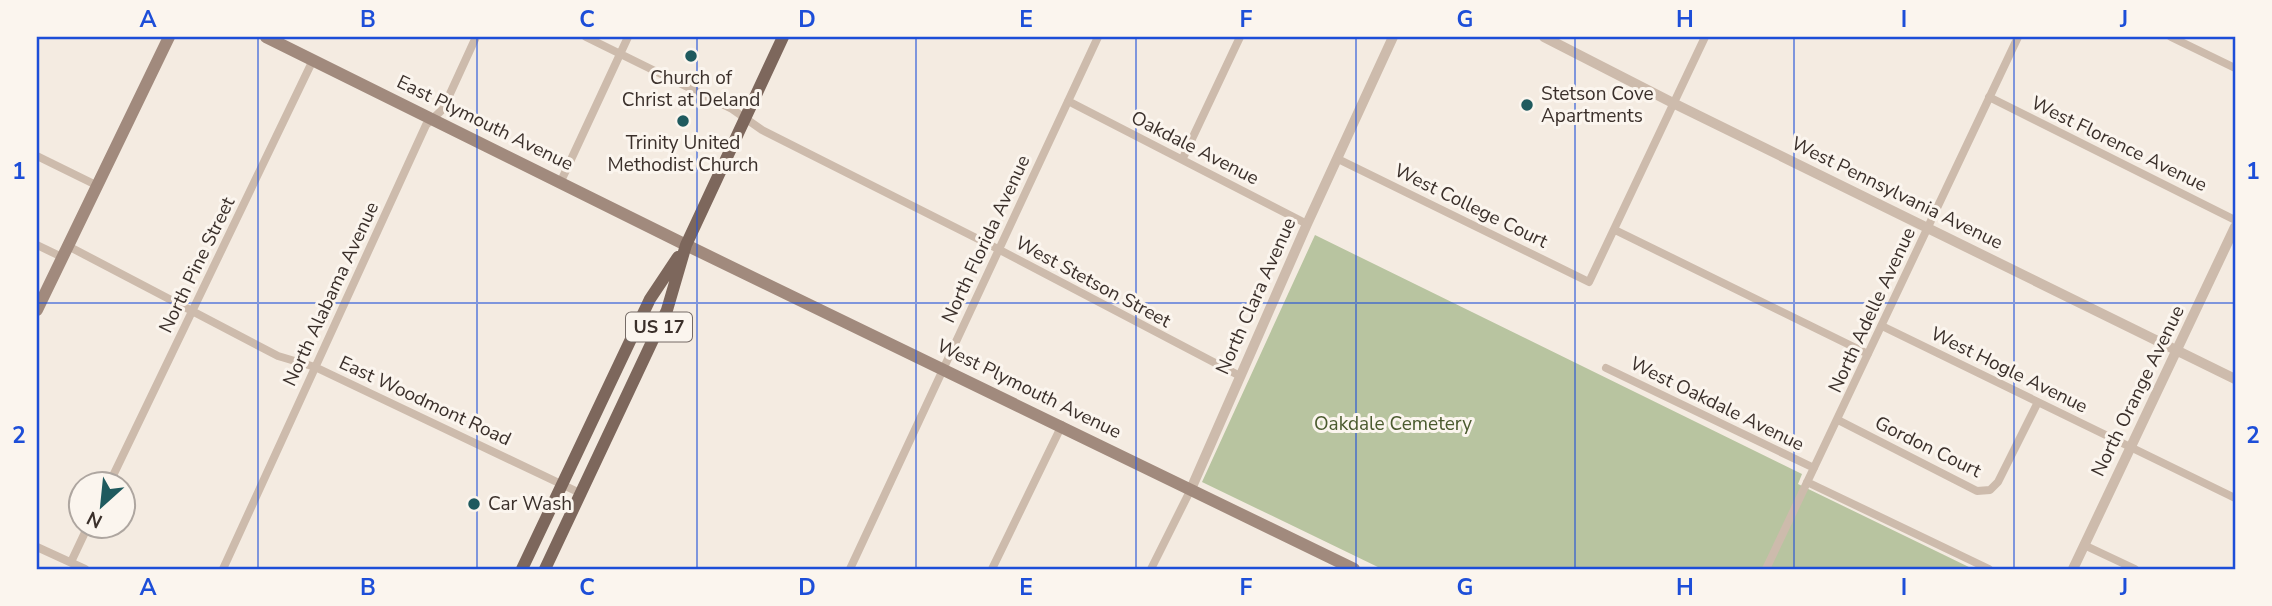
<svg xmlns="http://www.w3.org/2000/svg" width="2272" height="606" font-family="'Nunito Sans',sans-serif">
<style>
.green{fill:#b8c4a0}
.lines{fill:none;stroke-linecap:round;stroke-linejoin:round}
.minor{stroke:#cdbbac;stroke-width:8}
.tertiary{stroke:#cdbbac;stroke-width:10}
.secondary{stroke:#a18a7d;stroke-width:12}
.primary{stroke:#7d675c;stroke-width:12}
.grid{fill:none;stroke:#1d4ed8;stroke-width:2;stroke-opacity:0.55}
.poi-dot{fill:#1f5a5e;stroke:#fbf5ee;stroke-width:2.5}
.labels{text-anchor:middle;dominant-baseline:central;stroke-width:6;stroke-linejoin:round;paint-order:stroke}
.shield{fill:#fbf5ee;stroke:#756b66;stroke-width:2}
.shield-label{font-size:18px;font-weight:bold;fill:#3b302b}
.poi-label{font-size:19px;fill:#3b302b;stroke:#fbf5ee}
.street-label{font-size:19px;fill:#3b302b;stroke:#fbf5ee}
.park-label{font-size:19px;fill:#4a5a2e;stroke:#fbf5ee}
.neatline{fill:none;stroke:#1d4ed8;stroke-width:2.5}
.grid-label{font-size:23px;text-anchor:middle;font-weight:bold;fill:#1d4ed8}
</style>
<rect width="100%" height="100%" fill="#f4ebe1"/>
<path class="green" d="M1315,235L1802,474L1798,484L1973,569H1382L1202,482Z"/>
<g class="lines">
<path class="minor" d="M586,37L732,109L762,130L998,249L1240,376
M2171,37L2235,68
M1989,97L2235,220
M1068,101L1307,224
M37,156L96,185
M1183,158L1240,37
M1338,159L1589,282L1705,37
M561,181L628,37
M1615,230L1868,354
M37,245L62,257
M68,246L278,356L315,367L580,493
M1882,326L2235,498
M1606,368L1814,468
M1838,420L1977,491L1990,490L1998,482L2038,402
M1807,482L1989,569
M109,484L313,60
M2084,545L2135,569
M37,547L85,569
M71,562L88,526
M223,569L426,125L443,109L476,37
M850,569L1098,37
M992,569L1062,425
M1151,569L1191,489
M1766,569L2018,37"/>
<path class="tertiary" d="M1544,37L1673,103L2235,379
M1191,489L1307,224L1393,37
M2073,569L2235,227"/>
<path class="secondary" d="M266,37L686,245L1354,569
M37,310L169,37"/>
<path class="primary" d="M522,569L650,299L678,257
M545,569L667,310L686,245L783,37"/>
</g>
<path class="grid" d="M258,37V569M477,37V569M697,37V569M916,37V569M1136,37V569M1356,37V569M1575,37V569M1794,37V569M2014,37V569M37,303H2235"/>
<g class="poi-dot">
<circle cx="691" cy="56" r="7"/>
<circle cx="1527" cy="105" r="7"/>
<circle cx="683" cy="121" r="7"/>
<circle cx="474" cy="504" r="7"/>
</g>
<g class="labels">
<rect class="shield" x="626" y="312.5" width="66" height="29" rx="5"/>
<g class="shield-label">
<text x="659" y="327">US 17</text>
</g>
<g class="poi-label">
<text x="691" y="78">Church of<tspan x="691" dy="22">Christ at Deland</tspan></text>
<text x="1541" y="94" text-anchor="start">Stetson Cove<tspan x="1541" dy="22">Apartments</tspan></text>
<text x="683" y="143">Trinity United<tspan x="683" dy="22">Methodist Church</tspan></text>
<text x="488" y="504" text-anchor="start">Car Wash</text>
</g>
<g class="street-label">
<text transform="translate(485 123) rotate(26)">East Plymouth Avenue</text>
<text transform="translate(2119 144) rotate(26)">West Florence Avenue</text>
<text transform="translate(1195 148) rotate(27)">Oakdale Avenue</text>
<text transform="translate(1897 193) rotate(26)">West Pennsylvania Avenue</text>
<text transform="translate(1471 206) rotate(26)">West College Court</text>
<text transform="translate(986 239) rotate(-65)">North Florida Avenue</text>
<text transform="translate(197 265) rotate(-64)">North Pine Street</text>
<text transform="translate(1093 282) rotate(28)">West Stetson Street</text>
<text transform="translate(331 294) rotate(-65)">North Alabama Avenue</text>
<text transform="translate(1256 296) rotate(-66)">North Clara Avenue</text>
<text transform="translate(1872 310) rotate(-65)">North Adelle Avenue</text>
<text transform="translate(2009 370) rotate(26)">West Hogle Avenue</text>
<text transform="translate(1029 389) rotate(26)">West Plymouth Avenue</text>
<text transform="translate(2138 391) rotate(-64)">North Orange Avenue</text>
<text transform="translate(425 401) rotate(25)">East Woodmont Road</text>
<text transform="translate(1717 404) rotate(26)">West Oakdale Avenue</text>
<text transform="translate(1928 447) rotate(26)">Gordon Court</text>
</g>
<g class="park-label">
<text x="1393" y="424">Oakdale Cemetery</text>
</g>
</g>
<rect width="2272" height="606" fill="none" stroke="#fbf5ee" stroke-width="77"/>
<g transform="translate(102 505) rotate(207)"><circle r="33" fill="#fbf5ee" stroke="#aea6a0" stroke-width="2"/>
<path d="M0-5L12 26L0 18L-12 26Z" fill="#1f5a5e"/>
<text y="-10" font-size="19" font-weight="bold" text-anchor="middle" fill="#3b302b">N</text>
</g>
<rect x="38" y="38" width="2196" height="530" class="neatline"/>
<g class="grid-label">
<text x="148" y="27">A</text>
<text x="368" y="27">B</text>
<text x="587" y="27">C</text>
<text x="807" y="27">D</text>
<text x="1026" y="27">E</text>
<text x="1246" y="27">F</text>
<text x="1465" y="27">G</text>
<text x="1685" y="27">H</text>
<text x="1904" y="27">I</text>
<text x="2124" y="27">J</text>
<text x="19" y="179">1</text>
<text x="2253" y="179">1</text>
<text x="19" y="443">2</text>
<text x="2253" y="443">2</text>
<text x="148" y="595">A</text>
<text x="368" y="595">B</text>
<text x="587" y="595">C</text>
<text x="807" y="595">D</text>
<text x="1026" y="595">E</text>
<text x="1246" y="595">F</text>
<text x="1465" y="595">G</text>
<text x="1685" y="595">H</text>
<text x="1904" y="595">I</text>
<text x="2124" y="595">J</text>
</g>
</svg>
